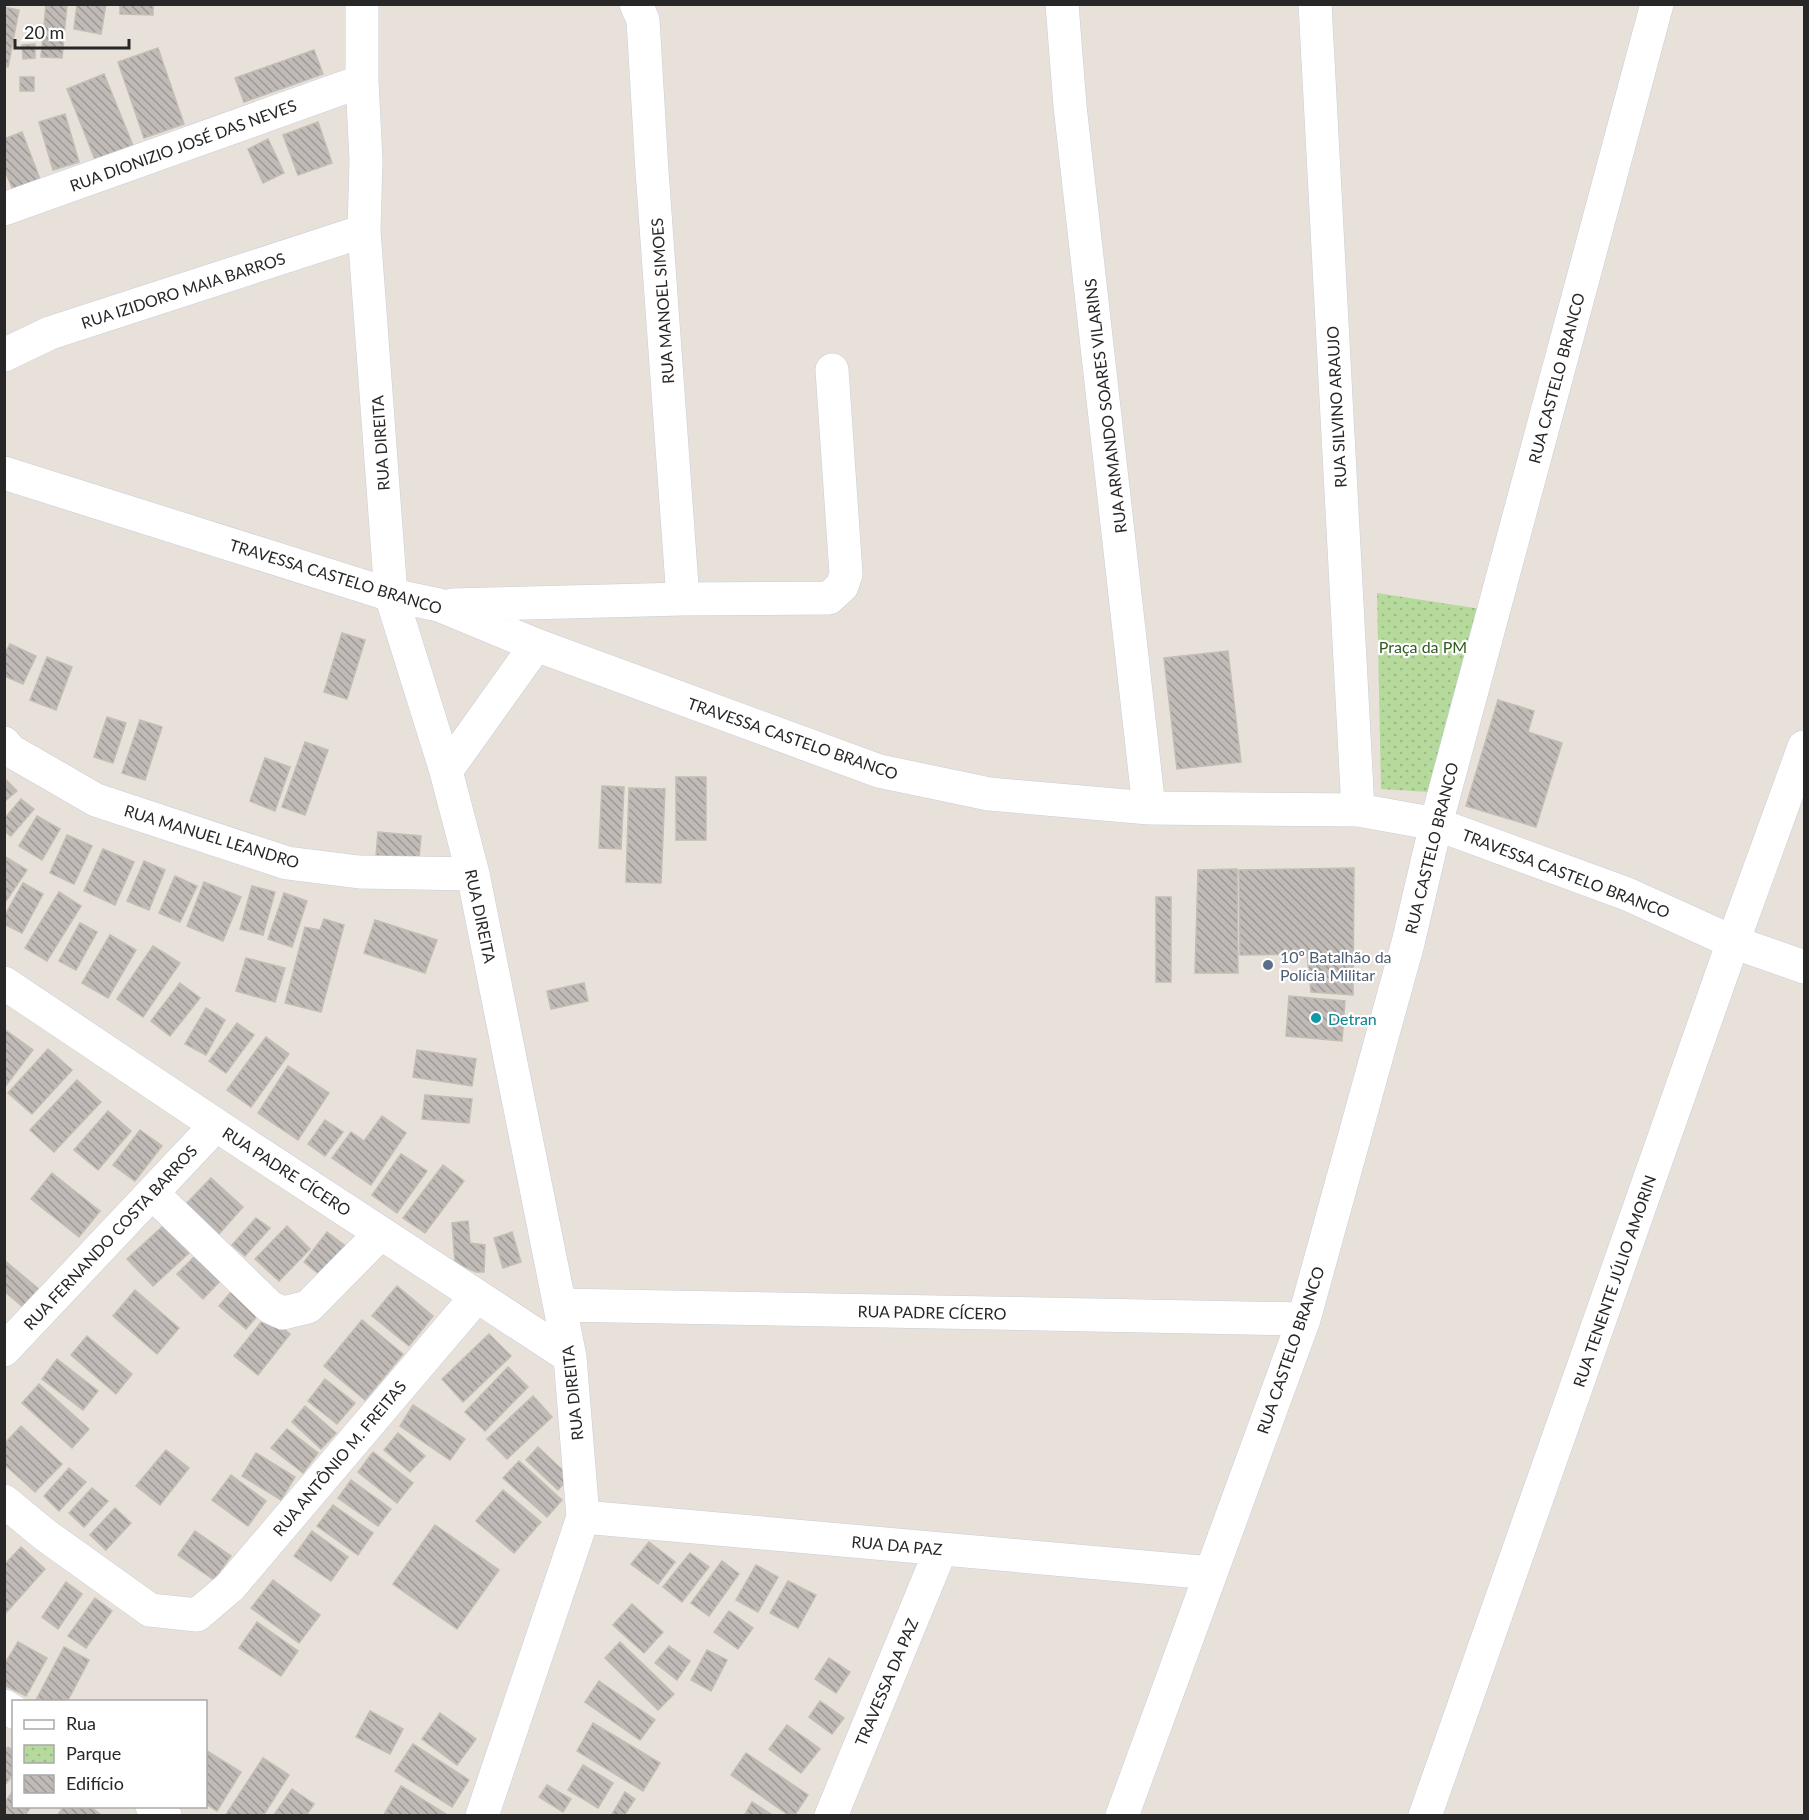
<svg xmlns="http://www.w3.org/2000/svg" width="1809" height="1820" font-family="Lato,sans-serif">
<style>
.park{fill:url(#park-dots)}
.building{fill:url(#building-back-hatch);stroke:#c3bdb4;stroke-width:1.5}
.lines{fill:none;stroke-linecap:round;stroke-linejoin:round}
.street-casing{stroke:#c9cdd8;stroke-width:34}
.street{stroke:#fff;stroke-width:33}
.service-dot{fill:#5c6f8a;stroke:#fff;stroke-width:2}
.culture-dot{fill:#0f9aa8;stroke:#fff;stroke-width:2}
.labels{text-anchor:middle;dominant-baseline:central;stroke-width:4.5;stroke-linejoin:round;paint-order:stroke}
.street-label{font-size:16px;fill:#272727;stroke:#fff}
.park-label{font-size:16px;fill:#315b21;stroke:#fff}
.service-label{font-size:16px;fill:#4e5e75;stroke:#fff;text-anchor:start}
.culture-label{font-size:16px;fill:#0d838f;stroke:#fff;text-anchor:start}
</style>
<defs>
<pattern id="park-dots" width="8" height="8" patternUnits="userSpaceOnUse" patternTransform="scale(1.5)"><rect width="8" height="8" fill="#b6d99c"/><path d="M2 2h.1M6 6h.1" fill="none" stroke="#9cba86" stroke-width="1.8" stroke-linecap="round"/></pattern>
<pattern id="building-back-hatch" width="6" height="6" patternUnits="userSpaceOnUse" patternTransform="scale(1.5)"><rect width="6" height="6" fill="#c0bbb7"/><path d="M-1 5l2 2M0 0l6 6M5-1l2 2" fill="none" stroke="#9c9895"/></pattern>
</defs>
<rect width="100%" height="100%" fill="#e8e1da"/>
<path class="park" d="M1377,593L1481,609L1429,792L1381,789Z"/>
<path class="building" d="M46,4H67L62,58L41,57Z
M77,4H106L101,34L74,29Z
M120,4H153V15L120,14Z
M4,7L19,10L8,67L4,66Z
M35,44V58L23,59L22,45Z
M158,48L184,124L144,138L118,62Z
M314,50L323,74L244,102L235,78Z
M104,74L134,148L96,162L67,89Z
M20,77H34V91H20Z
M65,114L79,162L53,170L39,122Z
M318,122L332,163L298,175L283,135Z
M22,132L40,179L13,190L4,168V139Z
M268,139L284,173L263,183L248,149Z
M342,633L365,640L347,699L324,692Z
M10,644L36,656L23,684L4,676V655Z
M1228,651L1241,762L1177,769L1164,658Z
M47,657L72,667L56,710L30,700Z
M1498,700L1534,711L1528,732L1562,743L1536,827L1466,806Z
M107,717L126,723L113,763L94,757Z
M140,720L162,727L145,780L122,773Z
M305,742L328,750L305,815L282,807Z
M265,758L290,767L275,811L250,801Z
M676,777H706V840H676Z
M4,778L17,791L4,802Z
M602,786L624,787L621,849L599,848Z
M629,788L665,789L661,883L626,882Z
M21,799L34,809L11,836L4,831V819Z
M37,816L60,829L42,860L19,846Z
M378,832L421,836L419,859L376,856Z
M67,835L92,846L74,884L50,873Z
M103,849L134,862L115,905L84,891Z
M4,856L27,870L4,904Z
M144,861L165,870L149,910L127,901Z
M1354,868L1353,995L1311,992L1307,954L1240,955L1239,870Z
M1237,869L1238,973H1195L1198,870Z
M175,876L197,886L180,922L159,913Z
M204,882L241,897L223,941L187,926Z
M23,883L43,894L22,933L4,924V917Z
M252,886L275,892L263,935L240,929Z
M59,892L81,906L47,961L25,948Z
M284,893L307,901L292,947L268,939Z
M1156,897H1171V982H1156Z
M324,919L344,925L321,1012L285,1003L305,927L320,930Z
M375,920L437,940L425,973L364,953Z
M80,923L97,932L76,970L59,961Z
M110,935L136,950L108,998L82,983Z
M153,946L180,963L143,1017L117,999Z
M246,958L285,968L275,1002L236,991Z
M180,983L200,998L170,1036L151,1021Z
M584,983L588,1001L551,1009L547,991Z
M1289,996L1345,1001L1342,1041L1286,1036Z
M206,1008L225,1020L206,1055L185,1044Z
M237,1023L254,1035L226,1073L209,1061Z
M4,1029L33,1050L4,1088Z
M266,1037L289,1054L251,1107L227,1090Z
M48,1049L72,1070L32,1114L8,1093Z
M417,1050L476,1059L472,1086L413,1077Z
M288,1066L329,1093L298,1140L258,1113Z
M77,1080L101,1102L54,1152L30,1130Z
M425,1095L472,1099L469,1123L422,1119Z
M108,1111L131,1131L98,1170L74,1150Z
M382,1116L406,1133L371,1185L332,1158L351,1132L364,1141Z
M325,1120L343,1132L325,1156L308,1144Z
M140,1130L162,1146L135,1181L113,1165Z
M401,1154L427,1171L397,1213L372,1195Z
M443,1165L464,1181L425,1233L403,1218Z
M52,1173L100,1211L79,1237L31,1199Z
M211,1178L243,1207L219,1234L186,1204Z
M256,1218L270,1228L245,1256L232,1245Z
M468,1221L470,1243L485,1245L484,1272H476L455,1263L452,1223Z
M163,1226L189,1253L153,1286L127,1259Z
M287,1226L310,1249L279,1281L255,1259Z
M327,1232L348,1248L324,1278L304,1262Z
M512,1232L521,1262L503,1268L494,1238Z
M197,1254L223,1278L203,1299L177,1274Z
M4,1260L40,1290L24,1308L4,1291Z
M236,1286L263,1309L246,1329L219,1306Z
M397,1286L433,1316L409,1346L372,1316Z
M135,1290L179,1328L157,1354L113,1316Z
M267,1315L290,1334L258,1375L234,1356Z
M362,1320L403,1354L365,1400L324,1366Z
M489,1334L511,1356L463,1402L442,1379Z
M87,1336L132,1374L116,1394L71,1355Z
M57,1359L98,1391L83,1410L42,1379Z
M508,1367L528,1387L485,1431L465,1412Z
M325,1379L355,1403L337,1424L308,1401Z
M39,1384L89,1429L72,1448L22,1403Z
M533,1396L552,1417L507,1459L487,1439Z
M413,1405L465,1439L450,1460L400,1426Z
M305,1406L336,1433L321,1449L292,1422Z
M21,1426L62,1464L35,1492L4,1464V1444Z
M287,1429L318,1453L303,1473L271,1448Z
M398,1433L425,1456L410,1472L384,1450Z
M538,1447L570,1477L558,1490L526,1460Z
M166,1450L189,1468L160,1505L136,1486Z
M373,1452L413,1483L397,1503L358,1472Z
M256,1453L295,1477L281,1500L242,1476Z
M519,1461L562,1500L547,1517L503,1478Z
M69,1468L86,1482L59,1511L44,1496Z
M231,1475L266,1501L248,1526L212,1500Z
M351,1480L391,1509L378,1526L338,1498Z
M92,1488L108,1501L84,1527L69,1513Z
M503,1490L541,1522L514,1553L476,1521Z
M333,1505L373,1533L358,1555L317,1526Z
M115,1508L131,1523L106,1550L90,1535Z
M435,1525L499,1570L457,1629L393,1584Z
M195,1531L231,1556L214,1580L178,1555Z
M312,1531L348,1557L331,1581L294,1556Z
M649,1542L675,1562L658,1584L631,1564Z
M21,1547L45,1569L4,1615V1565Z
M690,1553L709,1567L682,1602L663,1587Z
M722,1561L739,1574L709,1616L691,1603Z
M756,1565L778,1577L758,1612L736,1600Z
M273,1580L320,1615L299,1643L251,1608Z
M788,1581L816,1595L798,1628L770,1613Z
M66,1582L82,1594L58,1629L42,1617Z
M95,1598L112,1611L86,1648L68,1636Z
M632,1604L663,1632L644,1653L613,1625Z
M729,1611L753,1628L738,1649L714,1632Z
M257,1622L298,1651L281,1676L239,1648Z
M18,1642L47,1658L26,1696L4,1685V1665Z
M620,1642L674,1694L658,1710L605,1658Z
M669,1646L690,1661L677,1680L655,1663Z
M64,1647L89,1660L67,1702H35Z
M707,1650L727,1660L711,1691L691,1680Z
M829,1658L850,1672L836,1693L815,1679Z
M599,1681L655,1720L640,1740L585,1702Z
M820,1701L844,1718L832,1734L809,1717Z
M370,1711L403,1729L390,1754L356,1737Z
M440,1713L476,1739L457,1765L422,1739Z
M593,1723L660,1763L643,1791L577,1751Z
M787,1725L820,1749L801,1773L769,1749Z
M413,1744L469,1780L452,1807L395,1771Z
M8,1747L14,1751V1774L4,1786V1752Z
M207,1751L241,1772L217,1811L206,1804V1754Z
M746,1753L808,1795L794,1816H790L731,1775Z
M263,1758L289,1775L263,1816H225Z
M583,1765L613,1783L598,1808L568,1790Z
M547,1785L571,1799L563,1812L539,1797Z
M401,1786L449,1816H383Z
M292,1789L314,1804L306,1816H273Z
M14,1790V1806H31L25,1816L4,1815V1803Z
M625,1792L635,1799L624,1816H611Z
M752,1802L774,1816H744Z
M64,1806H90L101,1815L57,1816Z"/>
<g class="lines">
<g class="street-casing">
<path id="street" d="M362,4V81L366,160L364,231L391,595L446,771L473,874L570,1357L583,1517L482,1816
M636,4L643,20L652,171L683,599
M1062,4L1070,106L1149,808
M1315,4L1358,810
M4,209L362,81
M4,355L50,333L364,231
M4,473L391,595L439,605L536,645L879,771L989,794L1149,808L1358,810L1436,824L1627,894L1733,942L1804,967
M452,605L683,599L829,598L842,586L846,574L832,370
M4,743L11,751L96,800L287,863L359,872L473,874
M446,771L536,645
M4,983L216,1125L570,1357
M152,1193L270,1307L283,1313L308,1307L381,1233
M560,1305L1304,1319
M4,1350L216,1125
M4,1501L44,1534L150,1610L197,1615L230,1587L477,1296
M583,1517L1211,1573
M4,1706L14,1712
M152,1806L165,1816
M831,1816L941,1549
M1122,1816L1304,1319L1408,943L1436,824L1657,4
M1425,1816L1733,942L1804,747"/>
</g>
<use href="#street" class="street"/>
</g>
<circle class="service-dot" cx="1268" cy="965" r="6"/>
<circle class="culture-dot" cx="1316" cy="1018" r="6"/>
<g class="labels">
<g class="street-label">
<text transform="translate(183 145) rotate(-20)">RUA DIONIZIO JOSÉ DAS NEVES</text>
<text transform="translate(183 290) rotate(-18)">RUA IZIDORO MAIA BARROS</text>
<text transform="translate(662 301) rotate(-94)">RUA MANOEL SIMOES</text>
<text transform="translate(1556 378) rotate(-75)">RUA CASTELO BRANCO</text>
<text transform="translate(1105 406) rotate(-97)">RUA ARMANDO SOARES VILARINS</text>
<text transform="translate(1336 407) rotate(-93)">RUA SILVINO ARAUJO</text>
<text transform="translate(380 443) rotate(-94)">RUA DIREITA</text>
<text transform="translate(336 576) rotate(17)">TRAVESSA CASTELO BRANCO</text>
<text transform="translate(793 738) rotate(19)">TRAVESSA CASTELO BRANCO</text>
<text transform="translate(212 836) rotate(17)">RUA MANUEL LEANDRO</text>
<text transform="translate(1431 848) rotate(-76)">RUA CASTELO BRANCO</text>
<text transform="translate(1566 873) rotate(21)">TRAVESSA CASTELO BRANCO</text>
<text transform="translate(481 916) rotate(78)">RUA DIREITA</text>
<text transform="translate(287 1171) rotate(33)">RUA PADRE CÍCERO</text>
<text transform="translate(110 1237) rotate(-47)">RUA FERNANDO COSTA BARROS</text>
<text transform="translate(1614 1281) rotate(-71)">RUA TENENTE JÚLIO AMORIN</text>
<text transform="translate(932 1312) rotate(1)">RUA PADRE CÍCERO</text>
<text transform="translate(1290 1350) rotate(-71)">RUA CASTELO BRANCO</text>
<text transform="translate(572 1393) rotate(-96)">RUA DIREITA</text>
<text transform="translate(339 1458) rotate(-50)">RUA ANTÔNIO M. FREITAS</text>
<text transform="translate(897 1545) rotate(5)">RUA DA PAZ</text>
<text transform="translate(886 1682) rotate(-67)">TRAVESSA DA PAZ</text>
</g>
<g class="park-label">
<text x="1423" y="646">Praça da PM</text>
</g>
<g class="service-label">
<text x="1280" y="956">10º Batalhão da<tspan x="1280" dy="18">Polícia Militar</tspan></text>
</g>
<g class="culture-label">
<text x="1328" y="1018">Detran</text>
</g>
</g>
<rect width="1809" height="1820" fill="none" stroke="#272727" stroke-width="12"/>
<rect x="12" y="1700" width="195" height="108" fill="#ffffff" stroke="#a9a9a9" stroke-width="1.5"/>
<rect x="24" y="1720" width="30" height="9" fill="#ffffff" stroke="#a9a9a9" stroke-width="1.5"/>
<text x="66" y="1730" font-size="18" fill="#272727">Rua</text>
<rect x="24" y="1745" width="30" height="18" fill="url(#park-dots)" stroke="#a9a9a9" stroke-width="1.5"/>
<text x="66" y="1760" font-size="18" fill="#272727">Parque</text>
<rect x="24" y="1775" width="30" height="18" fill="url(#building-back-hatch)" stroke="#a9a9a9" stroke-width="1.5"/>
<text x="66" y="1790" font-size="18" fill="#272727">Edifício</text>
<path d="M15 39v9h114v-9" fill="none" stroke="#272727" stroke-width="3"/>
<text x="24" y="39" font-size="18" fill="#272727" stroke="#ffffff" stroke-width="4.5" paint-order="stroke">20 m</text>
</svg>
